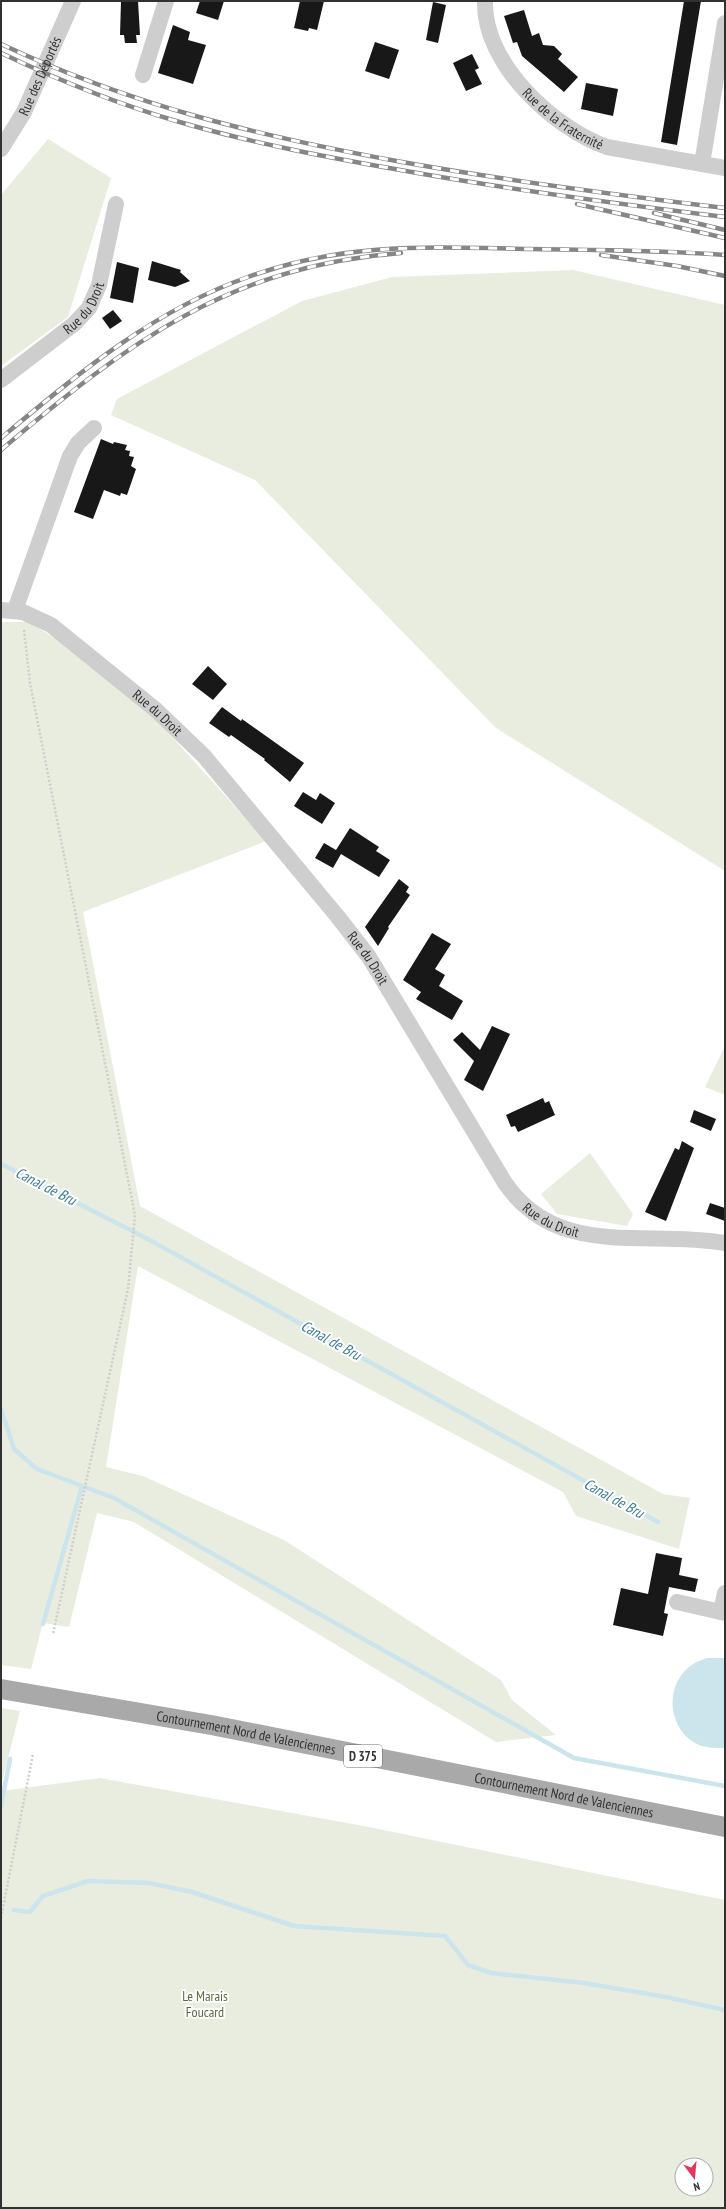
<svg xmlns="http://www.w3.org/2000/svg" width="726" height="2209" font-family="'PT Sans Narrow',sans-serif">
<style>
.green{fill:#e9eddf;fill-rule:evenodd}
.water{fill:#cce4ec}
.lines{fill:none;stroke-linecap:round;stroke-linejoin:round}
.stream{stroke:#cce4ec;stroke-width:4.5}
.building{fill:#181818}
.path{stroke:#cecece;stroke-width:2.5;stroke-dasharray:2 2;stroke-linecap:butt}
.minor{stroke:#cecece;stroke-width:16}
.major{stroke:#a9a9a9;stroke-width:20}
.rail-casing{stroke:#868686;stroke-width:4.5}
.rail{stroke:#fff;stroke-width:3;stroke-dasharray:9;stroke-linecap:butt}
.labels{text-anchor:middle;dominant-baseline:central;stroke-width:4;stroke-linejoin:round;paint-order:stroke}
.shield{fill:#fff;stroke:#6f6f6f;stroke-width:1}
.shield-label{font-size:13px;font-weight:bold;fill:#313131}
.street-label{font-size:14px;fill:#313131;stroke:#fff}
.park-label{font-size:14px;fill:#5a6c3e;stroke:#fff}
.water-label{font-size:15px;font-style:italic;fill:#3f7d92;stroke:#fff}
</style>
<rect width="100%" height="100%" fill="#fff"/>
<path class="green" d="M48,139L111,178L68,317L1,366V195Z
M573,270L725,305V871L496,728L255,480L111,415L117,399L302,301L392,277Z
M1,622H29L56,639L154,717L266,841L83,912L140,1206L663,1494L690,1498L679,1549L576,1516L563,1492L138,1266L106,1467L143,1476L284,1540L501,1680L512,1700L556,1735L496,1742L134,1522L97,1513L69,1627L43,1623L31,1669L1,1665Z
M725,1046V1095L705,1087Z
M590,1153L633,1214L627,1226L557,1214L541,1194Z
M1,1708L20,1711L1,1786Z
M100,1778L374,1828L725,1900V2208H1V1791ZM682,2165H706V2189H682Z"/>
<path class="water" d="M707,1658H725V1748C714,1748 704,1748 695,1743C666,1726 665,1682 693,1664C697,1661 703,1660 707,1658Z"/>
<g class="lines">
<path class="stream" d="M1,1164L146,1238L658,1522
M1,1409L14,1449L37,1469L114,1498L574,1758L725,1786
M43,1624L82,1486
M1,1806L10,1759
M14,1910L30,1912L43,1896L88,1881L149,1883L192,1892L294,1926L445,1936L468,1965L491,1973L584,1983L666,1997L725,2010"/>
</g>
<path class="building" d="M121,1H138L140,35H136L137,43H125L124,35H120Z
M200,1H224L218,20L196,13Z
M300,1H324L317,30L309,28L308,31L294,28Z
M684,1H701L677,145L661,142Z
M433,2L446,5L438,43L426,40Z
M524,10L532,36L539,33L543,45L554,46L562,54L558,59L578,77L564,92L522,56L517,42L513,43L504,16Z
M173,25L190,32L188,40L206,45L193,84L158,73Z
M375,42L399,50L389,79L365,71Z
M472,54L479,68L475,70L482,84L466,91L453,63Z
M586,83L618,89L613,116L581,109Z
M152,261L181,270L180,272L190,281L175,287L148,280Z
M117,262L139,268L133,303L110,298Z
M113,310L122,321L110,329L102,318Z
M101,439L113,444L114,442L127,445L125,450L130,451L129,456L134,457L131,466L136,469L127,495L121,493L120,496L104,490L93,519L74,512Z
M208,666L227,684L213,700L192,684Z
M222,707L241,721L242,719L304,763L290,782L264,760L265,759L231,735L229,737L209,723Z
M303,792L316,800L320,793L335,803L322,824L294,806Z
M350,828L379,847L376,851L390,860L379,877L341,854L333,868L315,858L324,843L336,850Z
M399,879L409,887L406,892L410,895L388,927L389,928L378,946L365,927Z
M432,933L451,944L435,969L445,975L439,986L463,1001L452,1020L416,999L421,992L403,980Z
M492,1026L510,1034L483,1091L464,1080L474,1061L453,1040L462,1032L480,1050Z
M543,1098L545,1103L549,1101L555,1115L518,1132L515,1126L511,1127L506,1115Z
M694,1110L716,1119L711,1131L690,1122Z
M682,1141L694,1148L666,1221L645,1212L675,1148L679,1150Z
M710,1203L725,1208V1221L706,1214Z
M656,1553L682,1558L679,1575L698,1579L695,1592L669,1587L664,1613L668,1614L663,1636L613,1625L621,1588L648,1594Z"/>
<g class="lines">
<path class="path" d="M24,630L30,683L135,1215L128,1289L53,1634
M1,1918L33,1754"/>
<g class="minor">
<path id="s1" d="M485,1C483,63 553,128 607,147L725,168"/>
<path d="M143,75L166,1"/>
<path id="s2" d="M1,149L24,112L73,1"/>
<path d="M702,164L725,23"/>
<path id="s3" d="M1,380L74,324L89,308L99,285L116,204"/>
<path id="s4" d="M1,610L23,612L51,625L156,710L204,756L338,917L369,957L505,1183C558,1260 646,1229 725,1243"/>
<path d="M15,610L70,456L78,443L94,428"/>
<path d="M677,1602L725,1613"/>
<path d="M721,1612L725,1593"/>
</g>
<path class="major" id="s5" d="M1,1689L211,1725L725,1827"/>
<g class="rail-casing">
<path id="rail" d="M1,44C133,106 259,136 402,162C509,181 617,195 725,208
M1,53C60,81 120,105 183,123C256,144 331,158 406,171C512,190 618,204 725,217
M577,204L725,238
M654,213L725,230
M601,255L677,266L725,276
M1,438C78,374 152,311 248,277C344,242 430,247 530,249C595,250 660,250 725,255
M1,450C128,342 230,266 401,253"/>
</g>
<use href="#rail" class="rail"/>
</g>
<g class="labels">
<rect class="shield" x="344" y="1745" width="38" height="22" rx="3"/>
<g class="shield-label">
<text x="363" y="1756">D 375</text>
</g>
<g class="street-label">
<text stroke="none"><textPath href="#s2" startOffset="83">Rue des Déportés</textPath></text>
<text stroke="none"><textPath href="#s1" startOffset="148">Rue de la Fraternité</textPath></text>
<text stroke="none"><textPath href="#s3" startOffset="111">Rue du Droit</textPath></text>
<text stroke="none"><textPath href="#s4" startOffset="191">Rue du Droit</textPath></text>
<text stroke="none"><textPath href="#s4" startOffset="515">Rue du Droit</textPath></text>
<text stroke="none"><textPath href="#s4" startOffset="839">Rue du Droit</textPath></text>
<text stroke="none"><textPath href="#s5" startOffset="249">Contournement Nord de Valenciennes</textPath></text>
<text stroke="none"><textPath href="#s5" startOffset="573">Contournement Nord de Valenciennes</textPath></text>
</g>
<g class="park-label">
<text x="205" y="1996">Le Marais<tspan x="205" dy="16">Foucard</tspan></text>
</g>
<g class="water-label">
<text transform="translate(46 1186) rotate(27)">Canal de Bru</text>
<text transform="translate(331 1340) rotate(29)">Canal de Bru</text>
<text transform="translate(614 1498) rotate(29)">Canal de Bru</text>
</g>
</g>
<rect width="726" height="2209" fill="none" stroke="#313131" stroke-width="4"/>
<g transform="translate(694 2177) rotate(164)"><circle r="19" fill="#ffffff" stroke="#adadad"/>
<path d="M0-3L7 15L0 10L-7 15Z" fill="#e3375c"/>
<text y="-6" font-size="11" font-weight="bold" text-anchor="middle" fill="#313131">N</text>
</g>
</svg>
